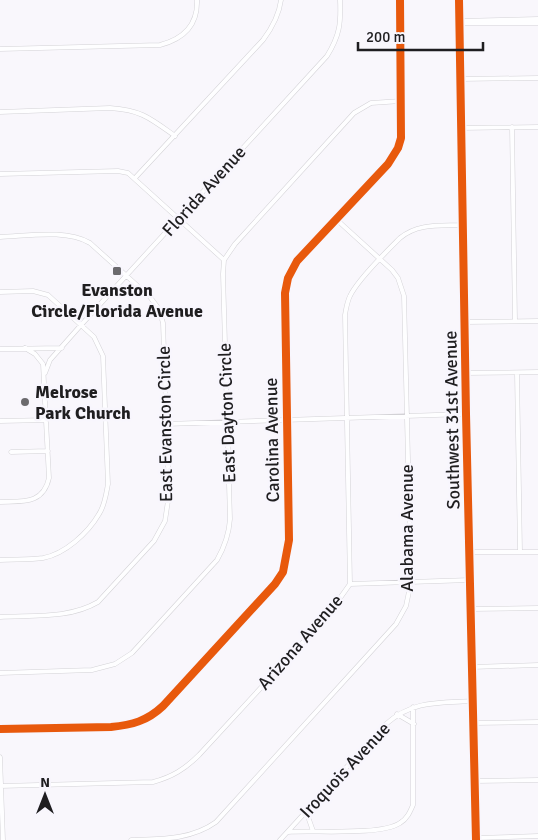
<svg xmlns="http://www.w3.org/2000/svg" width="538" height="840" font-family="Signika,sans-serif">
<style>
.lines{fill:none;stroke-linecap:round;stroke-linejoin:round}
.street-casing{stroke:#d3d2d6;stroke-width:5}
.secondary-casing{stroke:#d3d2d6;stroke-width:7}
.street{stroke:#fefeff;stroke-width:4}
.secondary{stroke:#fefeff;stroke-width:5.5}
.cycleway-casing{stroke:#f8f6fd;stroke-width:11}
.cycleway{stroke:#e8590c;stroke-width:8}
.poi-dot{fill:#6b6a6d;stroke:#f8f6fd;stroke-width:2}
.labels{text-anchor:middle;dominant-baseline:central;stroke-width:5;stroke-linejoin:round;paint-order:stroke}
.street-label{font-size:18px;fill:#1f1e20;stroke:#f8f6fd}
.poi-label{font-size:18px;font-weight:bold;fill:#1f1e20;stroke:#f8f6fd}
</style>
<rect width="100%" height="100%" fill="#f9f7fc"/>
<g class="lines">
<g class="street-casing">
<path id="street" d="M459,21L538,19
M460,23H538
M0,49L160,45C183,39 198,26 197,0
M460,79L538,78
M0,112L110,108C141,110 150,118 175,136
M512,127L515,321
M461,128L538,127
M0,174L118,171L128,173L224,260L223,274L230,519C229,534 225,546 217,560L132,653L115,664L92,670L0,673
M135,178L263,40C272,28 279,16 281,0
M0,237C28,236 66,229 90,243L150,297L159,309L163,323L169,494L165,521L154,541L98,602C69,619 33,615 0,617
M224,260L235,244L354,113L371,103L401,101
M0,292L33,291L48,295L94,337L103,356L108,484C106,494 105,505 99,514C88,533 65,554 43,558C29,560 14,559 0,560
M465,322L538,321
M0,349L62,348
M45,373L50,360L81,325L327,56C340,35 341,23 340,0
M465,373L538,372
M517,373L520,552
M0,421L47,420
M166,424L466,414
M11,452L48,451
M0,502C22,501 43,505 49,478L43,364L35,354L25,348
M469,552H538
M350,584L470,580
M471,609L538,608
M472,667L538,665
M397,714L414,724
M474,723L538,722
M0,729L111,727C132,725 147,721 163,706L275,584L283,572L289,540L285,293L288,278L297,261L388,164L398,148L401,138L400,0
M0,757L3,840
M475,781L538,780
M0,786L153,782C172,777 185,769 199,755L328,615L350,584L345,315C346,309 347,302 350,296C358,279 386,252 400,238C418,223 440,226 463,225
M306,811L313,831
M288,832C314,830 380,836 400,823C407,819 410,812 413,805V707
M476,838L538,836
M131,840C160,839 191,840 216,822L396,624L406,606L411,582L404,296L398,278L392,270L337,220
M280,840L386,724C413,700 439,703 473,701"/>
</g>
<g class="secondary-casing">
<path id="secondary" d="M459,0L466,414L476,840"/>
</g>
<use href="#street" class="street"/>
<use href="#secondary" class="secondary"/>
<g class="cycleway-casing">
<path id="cycleway" d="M459,0L466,414L476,840
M0,729L111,727C132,725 147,721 163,706L275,584L283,572L289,540L285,293L288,278L297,261L388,164L398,148L401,138L400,0"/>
</g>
<use href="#cycleway" class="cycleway"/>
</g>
<g class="poi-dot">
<rect x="112" y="266" width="10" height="10" rx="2.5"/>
<circle cx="25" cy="402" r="5"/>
</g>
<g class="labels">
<g class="street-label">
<text transform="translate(204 191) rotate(-48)">Florida Avenue</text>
<text transform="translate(227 413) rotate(-92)">East Dayton Circle</text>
<text transform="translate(452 420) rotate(-91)">Southwest 31st Avenue</text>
<text transform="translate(165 424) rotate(-91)">East Evanston Circle</text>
<text transform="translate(272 440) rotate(-91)">Carolina Avenue</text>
<text transform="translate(407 528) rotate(-90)">Alabama Avenue</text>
<text transform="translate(300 642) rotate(-49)">Arizona Avenue</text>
<text transform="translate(345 770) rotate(-47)">Iroquois Avenue</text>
</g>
<g class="poi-label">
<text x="117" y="290">Evanston<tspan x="117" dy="21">Circle/Florida Avenue</tspan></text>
<text x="35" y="392" text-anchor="start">Melrose<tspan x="35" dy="21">Park Church</tspan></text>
</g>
</g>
<g transform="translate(45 795)" stroke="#f8f6fd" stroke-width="4" paint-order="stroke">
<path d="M0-4L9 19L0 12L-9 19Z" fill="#1f1e20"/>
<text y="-8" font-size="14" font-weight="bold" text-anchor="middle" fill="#1f1e20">N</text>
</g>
<path d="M358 42v8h125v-8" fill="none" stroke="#1f1e20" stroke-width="2.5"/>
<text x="366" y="42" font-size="15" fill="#1f1e20" stroke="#f8f6fd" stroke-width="4" paint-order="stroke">200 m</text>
</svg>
